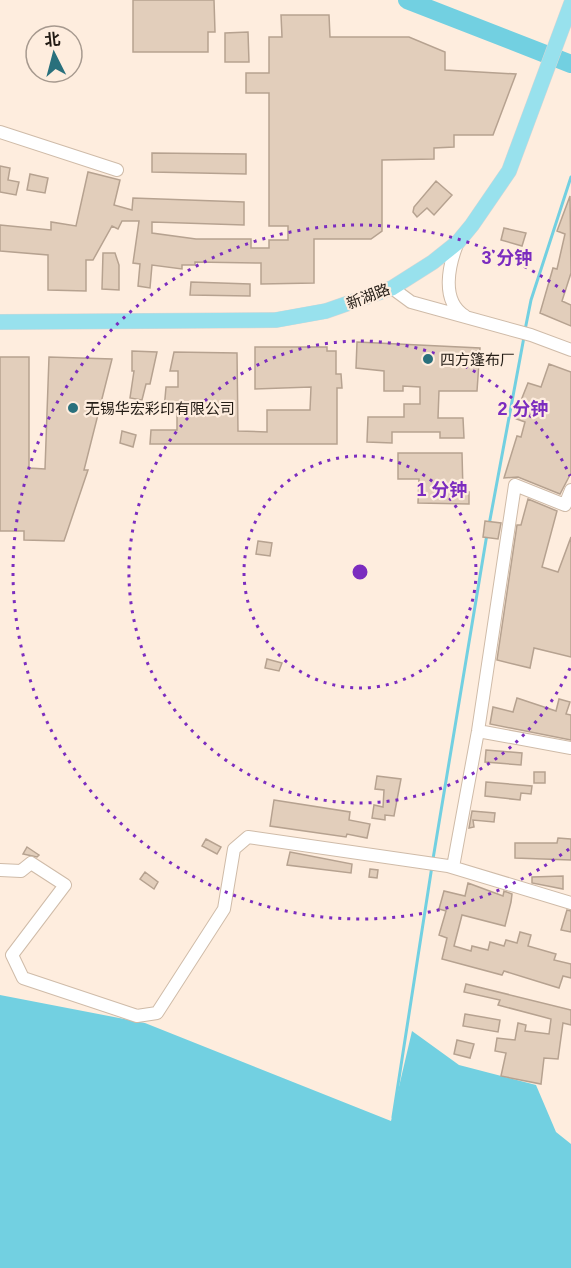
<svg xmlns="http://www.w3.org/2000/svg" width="571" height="1268" font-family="Arial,'Noto Sans SC',sans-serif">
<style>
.water{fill:#72d0e1}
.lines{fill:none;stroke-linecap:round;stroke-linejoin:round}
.stream{stroke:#72d0e1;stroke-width:3}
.river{stroke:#72d0e1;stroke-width:18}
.building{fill:#e2cebb;stroke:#b6a290;stroke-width:1.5}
.minor-casing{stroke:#cfbba8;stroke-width:14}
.major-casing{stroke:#d7d6d5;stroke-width:16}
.minor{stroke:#fff;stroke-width:12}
.major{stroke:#98e1ed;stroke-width:15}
.ring{fill:none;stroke:#7b2cbf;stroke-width:3;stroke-dasharray:3 6}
.poi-dot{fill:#29707c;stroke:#feedde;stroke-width:2}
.labels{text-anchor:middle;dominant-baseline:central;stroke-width:4.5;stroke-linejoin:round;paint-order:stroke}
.street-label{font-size:15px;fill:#231c15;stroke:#feedde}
.poi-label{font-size:15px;fill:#231c15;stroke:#feedde;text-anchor:start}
.centre{fill:#7b2cbf;stroke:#feedde;stroke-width:3}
.ring-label{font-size:18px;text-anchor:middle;font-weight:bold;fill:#7b2cbf;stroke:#feedde;stroke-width:4.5;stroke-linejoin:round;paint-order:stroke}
</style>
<rect width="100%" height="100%" fill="#feedde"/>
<path class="water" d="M0,995L145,1023L391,1121L412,1031L459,1065L536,1085L556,1132L571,1144V1268H0Z"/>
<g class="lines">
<path class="stream" d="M525,330L531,300L571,177
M489,525L524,337
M433,859L487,534
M393,1117L432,866"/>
<path class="river" d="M407,0L571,64"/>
</g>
<path class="building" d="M133,0H214L215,32H208V52H133Z
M281,15H329L330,37H409L445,52V70L516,74L493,135H454V147L434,148V159L382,160V231L371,239H314V283L261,284V263L195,262V265H182V269L152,265L150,288L138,286L140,264L133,263L139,221H122L118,229L112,226L93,260H86V291L48,290V255L0,251V225L51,230V222L76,226L88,172L120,180L114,205L132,210L133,198L244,202V225L152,222V233L196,239H251V248H269V240H288V226H269V93H246V73H269V37H282Z
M248,32L249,62H225V33Z
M152,153L246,154V174L152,172Z
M0,166L10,168L8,180L19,182L16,195L0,192Z
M30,174L48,178L45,193L27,190Z
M436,181L452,195L434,215L427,208L417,217L413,212L414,207Z
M570,196L571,273L562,301L571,305V326L540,313L553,268L557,269L565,234L557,231Z
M504,228L526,233L522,246L501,240Z
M103,253H115L119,265V290L102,289Z
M191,282L250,284V296L190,295Z
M357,342L480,348L477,391H439L438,418H463L464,438H440V432H392V443L367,442L368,417H404V404H420V387L403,386V391H384V371L356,368Z
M255,347H327V351H336V374H341L342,388H337V444H150L151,430H177V410H164L166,387H178V371H170L174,352L237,353L238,431L267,432V410H310L311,387L255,389Z
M132,351L157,352L150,384H146L142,400L130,398L134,371H132Z
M0,357H29V468L45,469L49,357L112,359L84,470H88L64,541L24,540V531H0Z
M549,364L571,372V473L560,494L518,477L504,478L517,436L521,437L525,422L514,418L528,383L541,387Z
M122,431L136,435L133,447L120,443Z
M398,453H462L463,492H469V504L418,503L419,479H398Z
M528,499L557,511L542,567L558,572L571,537V657L534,648L530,668L497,660L517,525H521Z
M485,521L501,523L498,539L483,537Z
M258,541L272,543L270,556L256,554Z
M267,659L282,663L279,671L265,668Z
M517,698L556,711L559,699L570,702L566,714L571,715V740L490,724L493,707L513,712Z
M486,750L522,753L521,765L485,762Z
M534,772H545V783H534Z
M377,776L401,779L394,816L385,815V820L372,818L374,805L383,807L384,790L375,789Z
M486,782L532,786L531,794L521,793L520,800L485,796Z
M274,800L350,812L349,820L370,824L367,838L347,834L346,837L270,826Z
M472,811L495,813L494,822L473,820L474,827L469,828Z
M558,838L571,839V860L515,858V843H557Z
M206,839L221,847L217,854L202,846Z
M27,847L39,855L37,857L23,854Z
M290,852L352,864L351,873L287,865Z
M370,869L378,870L377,878L369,877Z
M145,872L158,882L154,889L140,879Z
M563,876V889L532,883V877Z
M468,883L503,896L504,891L512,894L511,902L505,926L462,915L454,946L471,951L472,946L488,950L490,942L504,946L506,940L517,943L520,932L531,935L528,946L556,954L554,960L571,964V978L563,976L559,988L504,971L502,975L442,959L447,938L439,935L446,911L439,909L444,891L465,896Z
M567,910L571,911V932L561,930Z
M466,984L571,1010V1025L563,1023L558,1059L544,1058L541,1084L501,1076L506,1053L495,1051L497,1038L515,1040L518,1023L526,1025L525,1031L549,1034L551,1019L498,1005L500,1000L464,992Z
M465,1014L500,1020L498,1032L463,1026Z
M457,1040L474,1044L470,1058L454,1054Z"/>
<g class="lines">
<g class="minor-casing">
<path id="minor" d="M0,132L117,170
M458,242C449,264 440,301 465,316
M392,288L411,302L531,335L571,350
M478,731L571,748
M453,867L478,731L515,485L565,505L571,490
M0,870L21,871L31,863L65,885L12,955L23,978L137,1016L157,1013L224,909L234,849L248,837L448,866L571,903"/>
</g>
<g class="major-casing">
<path id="major" d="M0,322L276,320L326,311L392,288L433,262L458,242L472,225L509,171L571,4"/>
</g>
<use href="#minor" class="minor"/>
<use href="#major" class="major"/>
</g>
<g class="ring">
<circle cx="360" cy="572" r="116"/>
<path d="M570 668A231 231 0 1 1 570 476"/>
<path d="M569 849A347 347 0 1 1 569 295"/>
</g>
<g class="poi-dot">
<circle cx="428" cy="359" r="6"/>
<circle cx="73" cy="408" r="6"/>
</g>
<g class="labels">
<g class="street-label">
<text transform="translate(368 296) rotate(-21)">新湖路</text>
</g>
<g class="poi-label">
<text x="440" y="359">四方篷布厂</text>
<text x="85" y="408">无锡华宏彩印有限公司</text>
</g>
</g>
<circle cx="360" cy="572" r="9" class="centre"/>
<g class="ring-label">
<text x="507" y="264">3 分钟</text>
<text x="523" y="415">2 分钟</text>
<text x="442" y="496">1 分钟</text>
</g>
<g transform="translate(54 54) rotate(354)"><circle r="28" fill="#feedde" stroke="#a6998e" stroke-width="1.5"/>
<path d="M0-4.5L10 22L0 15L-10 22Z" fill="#29707c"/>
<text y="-9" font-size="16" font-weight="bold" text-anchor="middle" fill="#231c15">北</text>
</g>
</svg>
